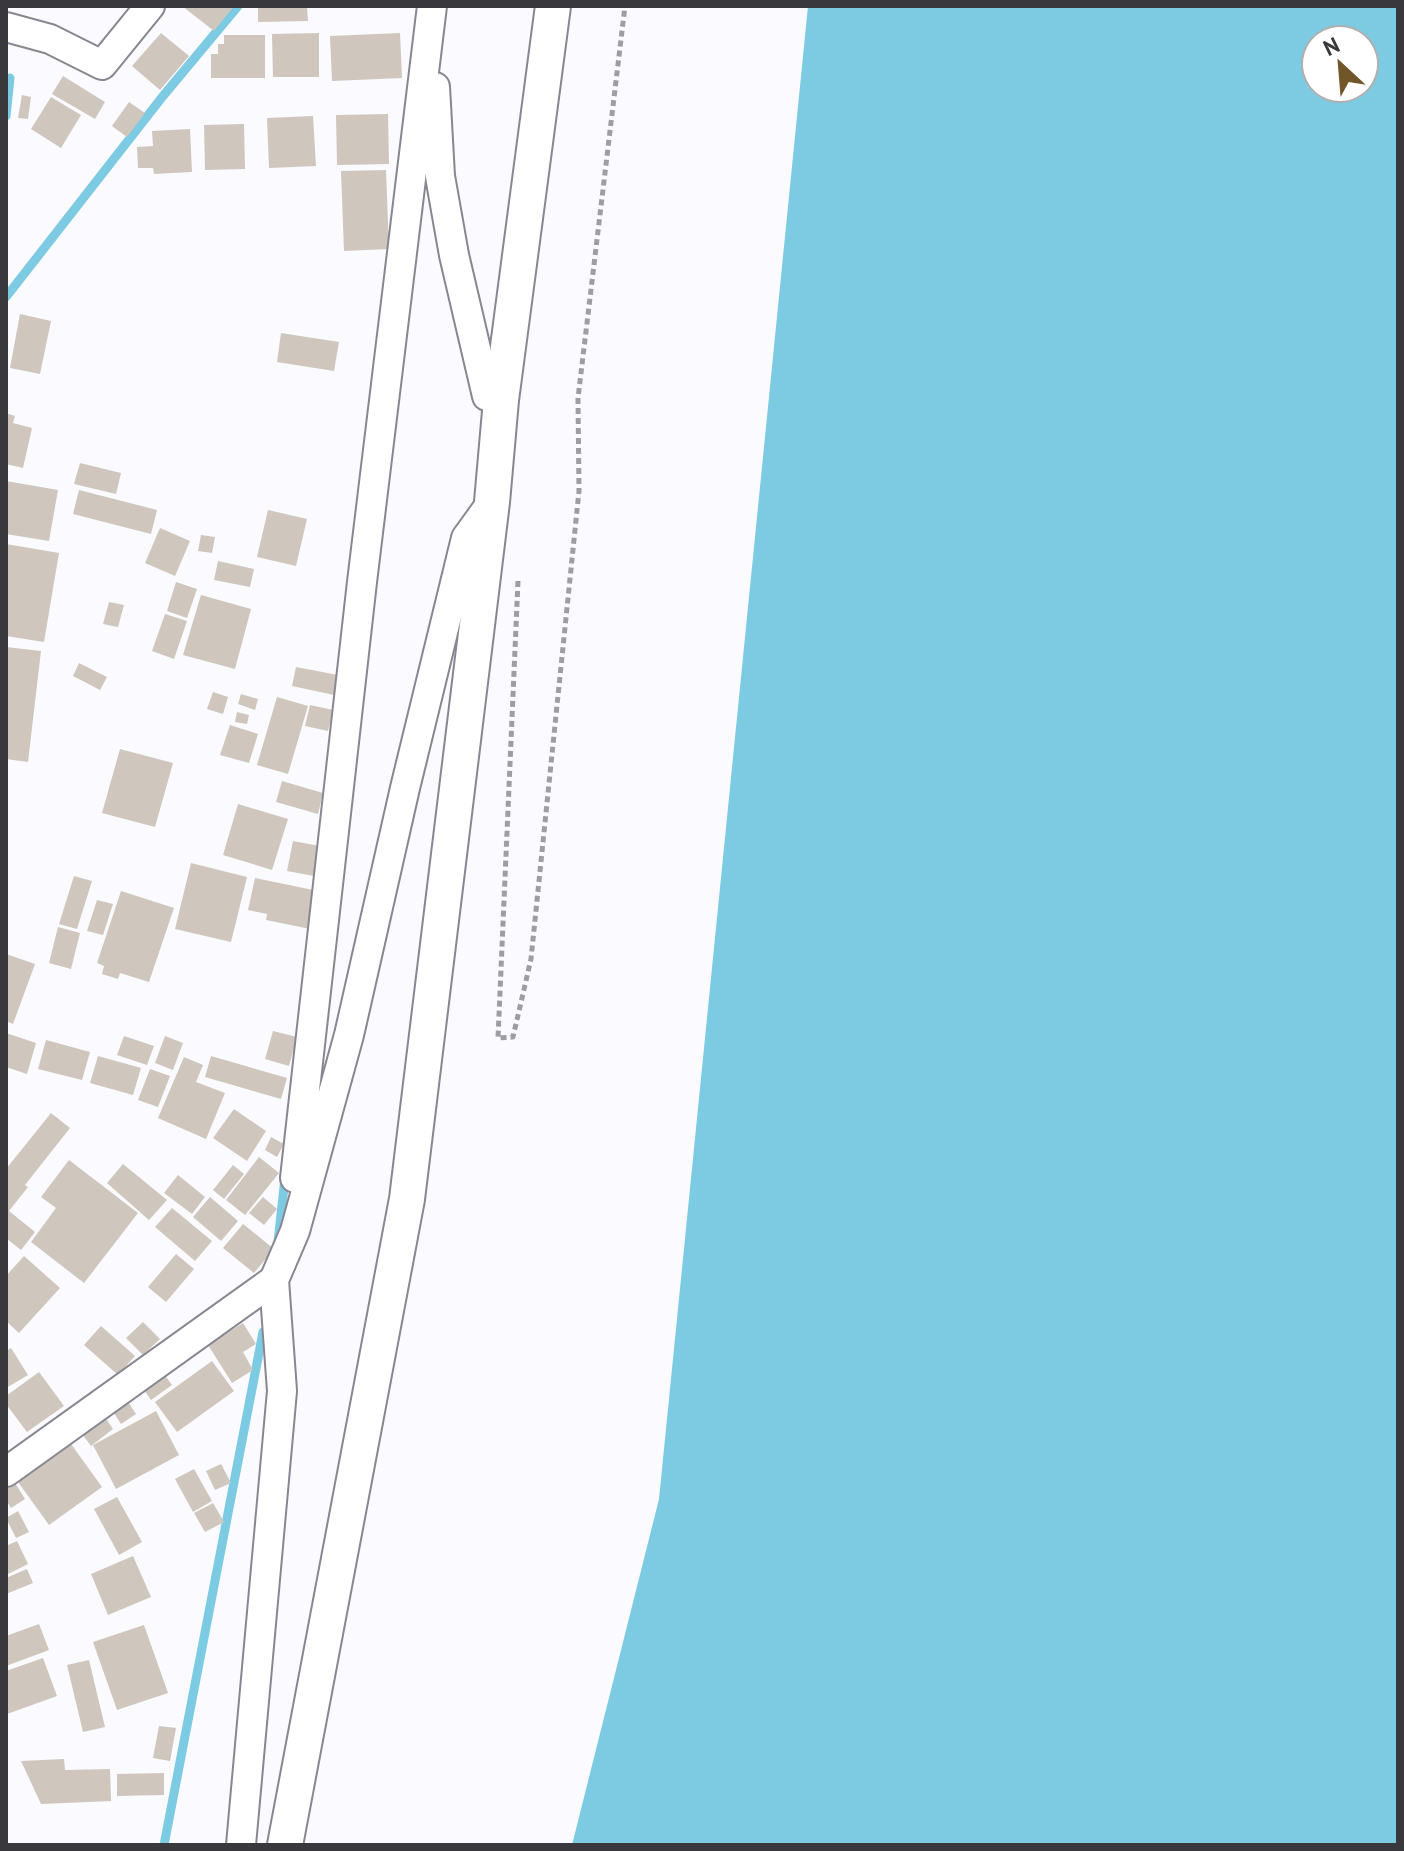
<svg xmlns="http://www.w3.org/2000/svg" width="1404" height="1851" font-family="'PT Sans',sans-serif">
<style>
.water{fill:#7dcbe2;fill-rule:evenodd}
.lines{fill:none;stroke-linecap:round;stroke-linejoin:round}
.stream{stroke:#7dcbe2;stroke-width:9}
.building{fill:#cfc6bd}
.minor-casing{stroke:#888791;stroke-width:32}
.tertiary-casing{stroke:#888791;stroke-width:38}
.path{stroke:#9e9da2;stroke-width:5;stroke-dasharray:6 4;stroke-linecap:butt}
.minor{stroke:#fff;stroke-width:28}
.tertiary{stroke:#fff;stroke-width:34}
</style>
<rect width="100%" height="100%" fill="#fbfaff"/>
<path class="water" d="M808,6H1398V1845H572L659,1499ZM1316,40H1364V88H1316Z"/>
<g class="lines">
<path class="stream" d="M6,116L10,78
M6,297L163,96L238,6
M278,1242L285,1178
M164,1845L263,1332"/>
</g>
<path class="building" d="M182,6H234L214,31Z
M258,6H307L308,21L258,22Z
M161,33L189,56L160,90L132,66Z
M319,33V77H273L272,34Z
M400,33L402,78L332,81L330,36Z
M224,35H265V78H211V54H218V44H224Z
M63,76L105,102L95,119L52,94Z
M22,95L31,97L28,119L18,118Z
M51,97L81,115L61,148L31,129Z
M129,102L145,113L127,137L112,126Z
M388,114L389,164L337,165L336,115Z
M313,116L316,166L269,168L267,118Z
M244,124L245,169L205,170L204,125Z
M190,129L192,172L154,174L153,168H138L137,147L153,146L152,131Z
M386,170L389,249L344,251L341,171Z
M20,314L51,321L40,374L10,368Z
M281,333L339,342L334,371L277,362Z
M6,413L15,416L13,423L32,428L23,468L6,464Z
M80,463L121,473L116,494L74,484Z
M6,481L58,490L49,541L6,534L8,514H6Z
M79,490L157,510L151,534L73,514Z
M268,510L307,519L296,566L257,557Z
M160,528L190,541L175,576L145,563Z
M201,535L215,537L212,553L198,551Z
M6,544L59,553L44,642L6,636Z
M218,561L254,569L250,587L214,580Z
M176,582L197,589L187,618L167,611Z
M201,595L251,609L235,669L183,655Z
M109,602L124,605L118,627L103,624Z
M165,614L187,621L174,659L152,651Z
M6,647L41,651L28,762L6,759Z
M79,663L107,677L100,690L73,676Z
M296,667L338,675L334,695L292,686Z
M213,692L228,697L223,714L207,709Z
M241,694L258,699L255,710L238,704Z
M277,697L308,706L288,774L257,765Z
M310,705L333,710L328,731L305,726Z
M237,712L249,715L247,724L235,722Z
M230,725L258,734L249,763L220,755Z
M120,749L173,763L155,827L102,813Z
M282,781L323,793L318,814L276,802Z
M238,804L288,819L272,870L223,855Z
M293,841L320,846L314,876L287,871Z
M191,863L247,877L231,942L175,929Z
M74,876L92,881L77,929L59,924Z
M255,878L318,891L310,929L266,920L267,914L248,910Z
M121,891L174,908L149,982L120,973L118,979L102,974L104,966L97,963Z
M97,900L113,904L103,935L87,931Z
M58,927L80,933L71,969L49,963Z
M6,954L35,964L13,1024L6,1021Z
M273,1031L297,1037L289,1066L265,1059Z
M6,1033L36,1043L27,1074L6,1067Z
M124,1036L154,1046L147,1065L117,1055Z
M165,1036L183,1043L173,1070L155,1063Z
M46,1040L90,1052L82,1080L38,1069Z
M98,1056L141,1068L133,1095L90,1083Z
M211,1056L287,1078L281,1099L205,1077Z
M184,1057L203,1065L196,1082L225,1093L206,1139L158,1118Z
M150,1069L170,1076L158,1107L138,1100Z
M234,1109L266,1131L247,1161L213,1138Z
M51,1113L70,1128L25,1185L28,1187L9,1211L35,1232L21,1250L6,1238V1169Z
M271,1137L284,1144L277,1157L265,1150Z
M259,1157L279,1173L245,1215L226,1200Z
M69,1160L138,1213L84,1283L31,1242L56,1208L41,1197Z
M123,1164L167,1200L149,1220L107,1183Z
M233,1165L244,1174L224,1199L213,1190Z
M178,1175L205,1197L192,1214L164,1193Z
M210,1197L238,1221L221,1241L193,1217Z
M263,1197L277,1209L264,1225L249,1213Z
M172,1208L212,1241L195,1261L155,1227Z
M243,1224L274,1249L254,1273L223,1248Z
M176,1254L194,1269L166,1302L148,1287Z
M24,1256L60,1288L19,1333L6,1321V1276Z
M143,1322L160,1339L143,1355L126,1338Z
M243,1323L256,1344L243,1352L253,1370L232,1383L208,1345Z
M101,1326L135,1356L118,1375L84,1345Z
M11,1348L28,1375L6,1388V1351Z
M212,1361L234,1391L177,1432L155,1402Z
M161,1370L172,1385L151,1400L140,1384Z
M39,1372L64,1406L27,1432L6,1404V1396Z
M123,1394L136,1414L121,1424L108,1404Z
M100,1410L113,1429L91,1446L77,1427Z
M156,1411L179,1455L116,1489L93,1445Z
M71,1444L102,1487L49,1525L18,1482Z
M221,1464L231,1483L215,1490L206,1471Z
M194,1469L212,1501L193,1512L175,1479Z
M12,1478L25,1499L11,1508L6,1500V1482Z
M117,1497L142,1542L119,1555L94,1509Z
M213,1503L224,1522L205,1532L194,1513Z
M18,1511L29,1532L16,1538L6,1518Z
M17,1541L28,1564L8,1574L6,1546Z
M133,1556L151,1597L108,1615L91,1574Z
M27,1569L33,1583L6,1594V1578Z
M39,1624L49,1650L6,1666V1636Z
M144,1625L168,1693L117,1710L93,1642Z
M43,1658L57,1696L7,1714L6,1671Z
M89,1660L105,1727L83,1732L67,1665Z
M159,1726L176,1728L170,1761L153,1758Z
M64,1759L65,1770L110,1769L111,1801L41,1804L21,1761Z
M164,1773V1795L117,1796V1774Z"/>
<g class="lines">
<g class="minor-casing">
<path id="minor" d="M6,27L50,39L102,65L150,6
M435,87L440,176L454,255L487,396L501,400
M295,1178L362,582L432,6
M6,1472L274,1280
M241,1845L282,1391L274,1280L295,1231L349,1035L405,788L466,538L492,502"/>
</g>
<g class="tertiary-casing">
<path id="tertiary" d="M285,1845L407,1199L492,502L501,400L553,6"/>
</g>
<path class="path" d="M518,581L498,1038L513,1037L531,959L579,491L578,398L625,6"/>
<use href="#minor" class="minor"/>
<use href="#tertiary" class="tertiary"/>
</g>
<rect width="1404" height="1851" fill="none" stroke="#39393d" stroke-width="16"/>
<g transform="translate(1340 64) rotate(334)"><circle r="38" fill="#ffffff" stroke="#b0b0b1" stroke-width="2"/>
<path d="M0-6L14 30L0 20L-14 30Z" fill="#705628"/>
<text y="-12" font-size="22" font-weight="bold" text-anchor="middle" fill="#39393d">N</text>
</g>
</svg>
